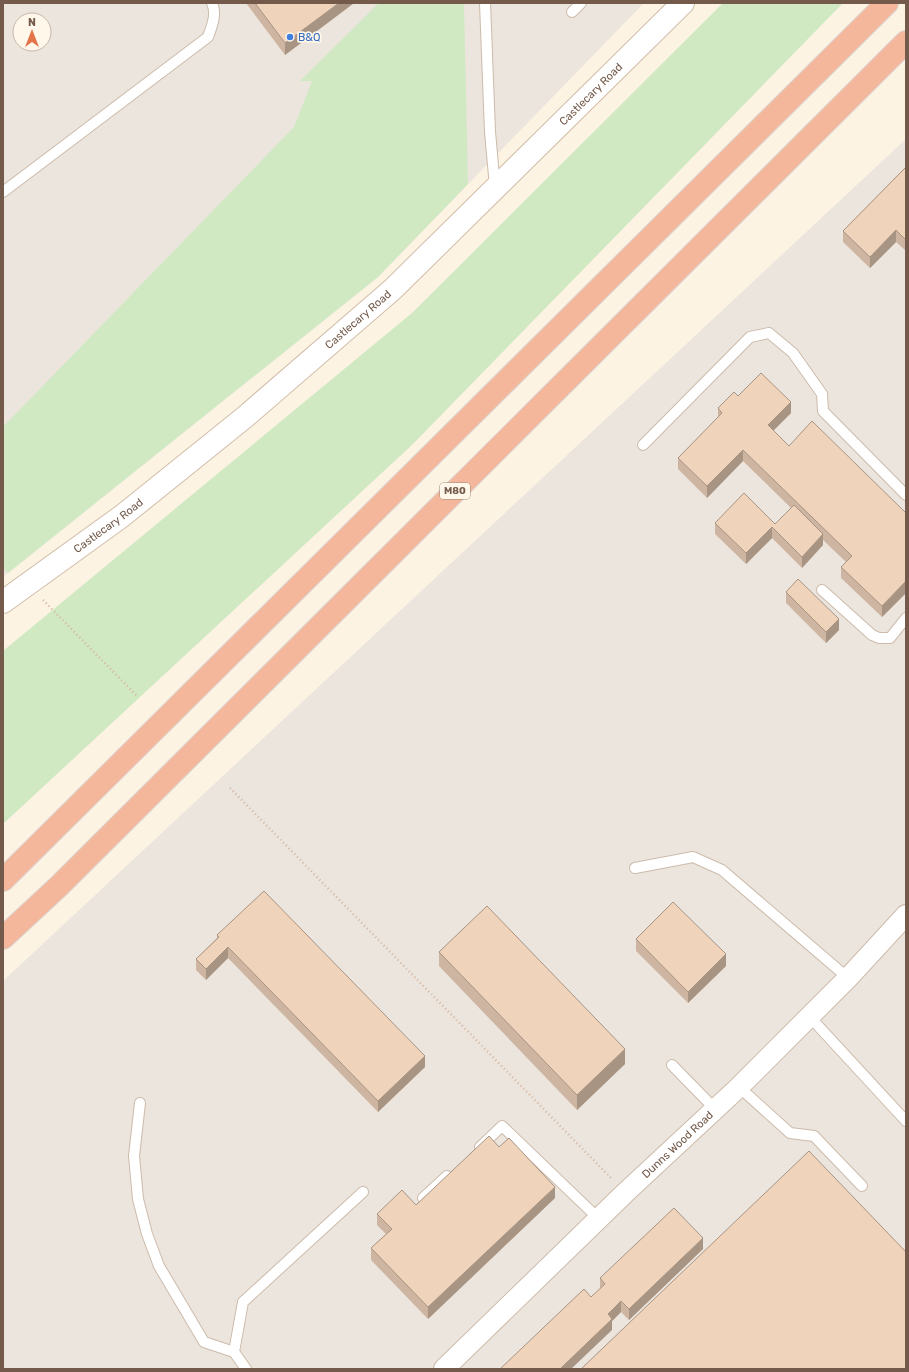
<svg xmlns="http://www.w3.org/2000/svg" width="909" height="1372" font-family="Rubik,sans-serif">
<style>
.industrial{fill:#ebe5de;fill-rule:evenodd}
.green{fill:#d0e9c2}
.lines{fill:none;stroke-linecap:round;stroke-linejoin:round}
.lane-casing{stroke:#cdbbaa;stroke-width:12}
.street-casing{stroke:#cdbbaa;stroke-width:22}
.secondary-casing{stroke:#d2bdaa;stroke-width:24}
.highway-casing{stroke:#dbd4d0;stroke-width:24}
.path{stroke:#d5b69e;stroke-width:2.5;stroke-dasharray:1 3;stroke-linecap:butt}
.lane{stroke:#fff;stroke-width:10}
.street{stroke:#fff;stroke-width:20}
.secondary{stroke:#fff;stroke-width:22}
.highway{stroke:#f5b79b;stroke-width:22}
.wall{fill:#ceb5a1}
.shaded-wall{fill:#a89483}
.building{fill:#f0d3bb;stroke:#a89483}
.shop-dot{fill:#3f7fe0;stroke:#fff7e9;stroke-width:1.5}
.labels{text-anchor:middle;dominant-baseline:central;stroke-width:3.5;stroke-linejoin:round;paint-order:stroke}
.shield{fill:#fff7e9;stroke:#9d897a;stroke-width:1}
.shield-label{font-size:10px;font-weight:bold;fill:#735a4a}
.shop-label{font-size:11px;fill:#366cbe;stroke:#fff7e9;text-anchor:start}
.street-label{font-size:11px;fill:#735a4a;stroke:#fff7e9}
</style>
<rect width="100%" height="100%" fill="#fcf3e3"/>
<path class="industrial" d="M3,3H644L378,277L3,577ZM20,20H44V44H20Z
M906,139V1369H3V981Z"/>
<path class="green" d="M379,3H464L468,184L378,277L8,573L3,568V427L294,127L312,81H300Z
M723,3H843L412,445L3,824V651L412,313Z"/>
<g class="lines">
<g class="lane-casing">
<path id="lane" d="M485,3L490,132L495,187
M572,12L581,3
M3,192L208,37C212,26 217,14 212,3
M643,445L750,337L769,333L793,353L822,394L823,411L906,495
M822,590L872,635L879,638H890L906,618
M635,868L693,857L722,870L848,978
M810,1017L906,1121
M672,1065L715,1109
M739,1087L790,1133L814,1136L862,1186
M140,1103L134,1156L138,1199L147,1234L159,1266L204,1342L234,1352
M480,1147L502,1126L599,1219
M423,1198L447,1176
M246,1369L234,1352L243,1302L363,1192"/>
</g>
<g class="street-casing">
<g id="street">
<path id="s1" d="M444,1369L625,1193L739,1087L848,978L906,915"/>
</g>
</g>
<g class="secondary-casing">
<g id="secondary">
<path id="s2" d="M3,602L122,516L245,417L393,289L683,3"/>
</g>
</g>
<g class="highway-casing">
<path id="highway" d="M3,880L887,3
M3,938L59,886L906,42"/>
</g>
<path class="path" d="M43,600L138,697
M230,788L611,1178"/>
<use href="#lane" class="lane"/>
<use href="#street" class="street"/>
<use href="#secondary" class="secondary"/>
<use href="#highway" class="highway"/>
</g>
<path class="wall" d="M246,3H354L285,55Z
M906,150V164L905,163V152Z
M906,167V251L896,242L870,268L843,242V231Z
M738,396L791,413L773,431L789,446L906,513V593L882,617L841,578V567L846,562L823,540V545L802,568L772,538L746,564L715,534V523L775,524L791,508L743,461L707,498L678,469V458L718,417V408Z
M786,592L839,630L826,643L786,603Z
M217,935L425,1067L378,1112L228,958L206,980L196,970V959L217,938Z
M636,939L726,966L688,1003L636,951Z
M439,952L625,1064L577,1110L439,966Z
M499,1147L555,1198L428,1319L371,1260V1248L386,1234L377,1225V1214L416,1205Z
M703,1249L629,1320L621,1312L612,1321V1330L591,1297L600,1289V1278Z"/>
<path class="shaded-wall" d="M339,3H354L285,55V43Z
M896,230V242L870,268V257Z
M791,402V413L768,436V425Z
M743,450V461L707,498V486Z
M772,527V538L746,564V553Z
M823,534V545L802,568V557Z
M906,581V593L882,617V606Z
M839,619V630L826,643V632Z
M228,947V958L206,980V969Z
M726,954V966L688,1003V992Z
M625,1049V1064L577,1110V1095Z
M425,1056V1067L378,1112V1101Z
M555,1187V1198L428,1319V1307Z
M703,1238V1249L629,1320V1309Z
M621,1301V1312L612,1321V1330L571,1369H560L608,1314Z"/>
<path class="building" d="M255,3H339L285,43Z
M906,167V240L896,230L870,257L843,231Z
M761,373L791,402L768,425L789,446L812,421L906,513V581L882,606L841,567L852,556L743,450L707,486L678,458L722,413L718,408L734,392L738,396Z
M744,493L775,524L794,505L823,534L802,557L772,527L746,553L715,523Z
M798,579L839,619L826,632L786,592Z
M264,891L425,1056L378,1101L228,947L206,969L196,959L219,937L217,935Z
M673,902L726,954L688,992L636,939Z
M487,906L625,1049L577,1095L439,952Z
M489,1136L499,1147L509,1138L555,1187L428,1307L371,1248L392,1229L377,1214L402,1190L416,1205Z
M809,1151L906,1252V1369H581Z
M674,1208L703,1238L629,1309L621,1301L608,1314L612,1319L560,1369H500L584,1289L591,1297L605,1284L600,1278Z"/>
<circle class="shop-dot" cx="290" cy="37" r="4"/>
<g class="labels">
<rect class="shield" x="440" y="483" width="30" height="16" rx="3"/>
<g class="shield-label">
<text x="455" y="491">M80</text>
</g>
<g class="shop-label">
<text x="298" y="37">B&amp;Q</text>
</g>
<g class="street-label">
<text stroke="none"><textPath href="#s2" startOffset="778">Castlecary Road</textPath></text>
<text stroke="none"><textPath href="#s2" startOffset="454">Castlecary Road</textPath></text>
<text stroke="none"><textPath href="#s2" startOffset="130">Castlecary Road</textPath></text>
<text stroke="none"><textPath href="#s1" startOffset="324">Dunns Wood Road</textPath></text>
</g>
</g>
<rect width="909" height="1372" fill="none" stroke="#735a4a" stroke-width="8"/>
<g transform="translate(32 32)"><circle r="19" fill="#fff7e9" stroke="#c7b8a9"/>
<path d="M0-3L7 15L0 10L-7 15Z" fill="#e3744a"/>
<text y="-6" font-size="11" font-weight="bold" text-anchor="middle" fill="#735a4a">N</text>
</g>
</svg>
